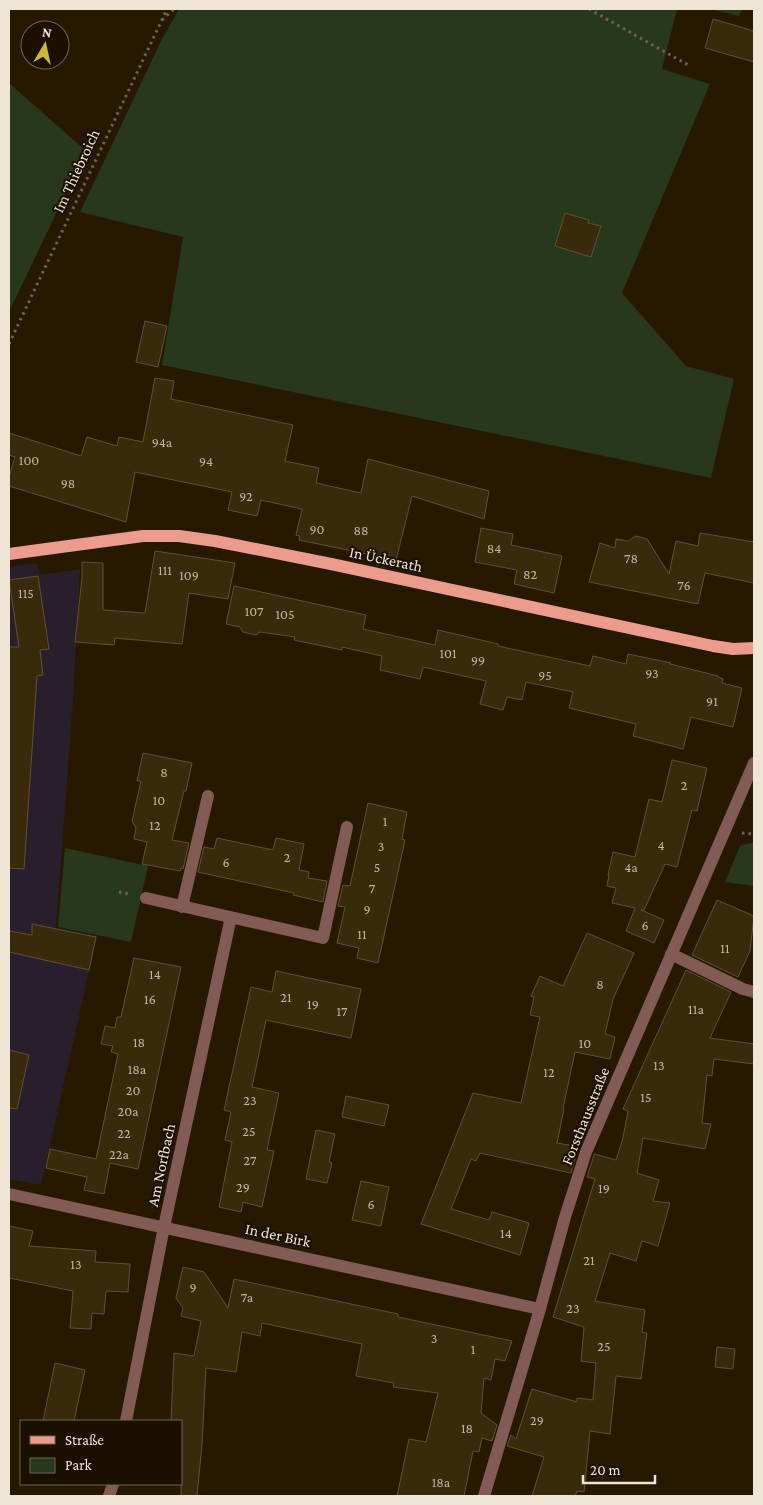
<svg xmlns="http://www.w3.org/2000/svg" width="763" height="1505" font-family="'Crimson Pro',serif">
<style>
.commercial{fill:#291e2c}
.green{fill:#27381d}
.building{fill:#392a0c;stroke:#615133}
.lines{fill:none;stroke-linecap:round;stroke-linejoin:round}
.path{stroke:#6f634d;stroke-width:3;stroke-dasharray:2.5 4;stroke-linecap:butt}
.minor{stroke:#825c54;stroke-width:12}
.major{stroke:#ec9c8c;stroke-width:12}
.labels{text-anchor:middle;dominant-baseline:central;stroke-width:4;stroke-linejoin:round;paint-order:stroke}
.number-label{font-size:14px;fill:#c1b6a2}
.street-label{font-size:16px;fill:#eee5d4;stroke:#1b1000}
</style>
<rect width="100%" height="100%" fill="#271900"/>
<path class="commercial" d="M37,563L40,575L80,569L73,700L56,928L97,936L41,1185L9,1179V567Z"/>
<path class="green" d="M179,9H677L662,69L710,84L622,293L686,366L734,379L711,478L162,365L183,237L80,212L162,39Z
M710,9H742L739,16Z
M9,83L86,151L9,312Z
M754,842V886L725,882L740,846Z
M65,848L148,866L131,942L58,927Z"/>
<path class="building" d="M713,19L754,31V62L705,48Z
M565,213L589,220L588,223L601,226L591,257L555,246Z
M145,321L167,326L158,367L136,362Z
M155,378L174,381L171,399L293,425L285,461L319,468L316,483L361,493L368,459L489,491L484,519L412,496L396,560L299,540L300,536L296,535L302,509L261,500L257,516L228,510L232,492L135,472L126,522L9,486V477L15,457L9,455V433L81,456L87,437L117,446L119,437L143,442Z
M481,528L513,534L511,545L562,556L554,593L514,584L517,570L475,562Z
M700,533L754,542V583L705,573L698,604L589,582L600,543L615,548L616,539L628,541L636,536L647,539L669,574L676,541L698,546Z
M155,551L235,563L228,599L189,593L182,644L115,638L114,645L75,642L82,578V562L103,563V610L145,613Z
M38,576L49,649L40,650L43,675L37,676L24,869L9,868V647H19L9,580Z
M234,586L366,615L363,629L435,645L438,630L498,644V646L590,666L593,656L626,664L628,654L671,663L670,664L718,676V677L723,679L722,683L742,688L733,727L691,717L683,749L633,736L636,724L569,708L573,692L526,682L522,700L507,697L503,710L480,704L486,681L423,667L420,679L380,670L382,656L342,647V650L294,640L295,637L260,632L256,635L243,632L240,627L226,624Z
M143,753L192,763L186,791H184L172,840L189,843L183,869L181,868L180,871L142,864L147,842L134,839L136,828L132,821L141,781H137Z
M672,760L707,768L697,811L692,810L677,867L665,864L644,910H641L664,920L654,943L626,931L635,908L612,903L616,888L607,886L609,875H608L613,852L635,857L649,799L662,802Z
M368,803L407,812L402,839L405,840L378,963L357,958L359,948L337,943L345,907L338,906L343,885L350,886Z
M217,838L273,850L276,838L304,844L299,870L309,872L308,878L327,881L323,902L293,895L294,893L198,872L204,847L214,849Z
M717,900L754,916L750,951L738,977L692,955Z
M32,924L96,937L89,970L9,952V931L32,935Z
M587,933L634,953L613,999L605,1034L615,1037L610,1059L575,1052L563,1108L564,1109L557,1143L574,1146V1148L578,1149L571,1173L480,1153L476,1161L471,1159L451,1209L489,1220L492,1212L529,1223L520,1255L421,1224L473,1093L521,1103L540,1017L530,1015L534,997L531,996L540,976L563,986Z
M134,958L181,967L138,1169L110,1163L104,1194L84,1190L87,1177L46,1168L50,1149L96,1159L118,1054L111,1052L113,1046L101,1044L105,1026L115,1028L117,1017H121Z
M686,970L731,992L710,1038L754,1044V1064L714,1059L712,1076L707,1075L702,1123L711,1124L705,1149L643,1138L637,1173L659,1180L653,1201L670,1203L658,1246L642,1241L636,1261L610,1253L595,1301L645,1310L642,1332L647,1333L641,1379L616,1376L610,1434L590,1431L584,1492L577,1491L575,1496H532L544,1457L507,1446L511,1435L516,1439L532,1389L577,1402V1398L593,1400L596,1363L581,1361L584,1327L553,1317L595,1179L587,1177L594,1155V1154L616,1160L623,1138L628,1111L623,1109Z
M276,971L361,989L351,1038L266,1020L252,1087L279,1093L267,1150L274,1151L262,1207L243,1202L241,1212L219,1207L232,1142L225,1140L231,1112L224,1110L251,987L272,992Z
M9,1050L29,1055L17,1109L9,1108Z
M346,1096L389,1105L384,1126L342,1117Z
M316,1130L335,1134L329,1162L332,1163L327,1183L306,1179Z
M361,1181L389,1187L381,1226L352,1220Z
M9,1226L33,1231L29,1246L96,1251L95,1262L130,1264L128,1292L106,1291L104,1314L92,1313L91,1329L70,1328L73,1291L9,1278Z
M183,1267L204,1272L228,1308L234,1279L398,1314V1317L512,1341L505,1361L495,1359L491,1380L484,1378L481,1413L497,1425L492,1441L482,1438L479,1452L473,1451L464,1496H397L409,1439L426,1442L438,1393L393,1387L394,1383L356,1376L362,1344L262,1323L260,1336L242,1332L236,1372L206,1368L202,1445L197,1496H181V1421H171L174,1353L194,1356L201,1321L181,1316L183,1308L176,1298Z
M717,1347L735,1349L733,1369L715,1367Z
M55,1363L85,1370L74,1421H43Z"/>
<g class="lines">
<path class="path" d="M589,9L688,65
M162,20L174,9
M9,344L167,9
M742,833L754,834
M119,892L129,894"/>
<path class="minor" d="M146,898L323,938L347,827
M182,907L208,796
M671,954L743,989L754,992
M9,1194L540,1309
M126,1421L164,1227L231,917
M109,1496L113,1484
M484,1496L540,1309L565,1217L586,1152L754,763"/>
<path class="major" d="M9,554L143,536H179L215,541L331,564L713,646L733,649L754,648"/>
</g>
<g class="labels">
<g class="number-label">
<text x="162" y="442">94a</text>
<text x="29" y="460">100</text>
<text x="206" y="461">94</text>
<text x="68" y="483">98</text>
<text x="246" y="496">92</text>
<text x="317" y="529">90</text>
<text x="361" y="530">88</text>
<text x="494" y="548">84</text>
<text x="631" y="558">78</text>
<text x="165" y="570">111</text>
<text x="530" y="574">82</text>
<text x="189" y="575">109</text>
<text x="684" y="585">76</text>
<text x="26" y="593">115</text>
<text x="254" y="611">107</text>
<text x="285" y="614">105</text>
<text x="448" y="653">101</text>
<text x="478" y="660">99</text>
<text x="652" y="673">93</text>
<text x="545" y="675">95</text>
<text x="712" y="701">91</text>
<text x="164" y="772">8</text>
<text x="684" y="785">2</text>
<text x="159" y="800">10</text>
<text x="385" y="821">1</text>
<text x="155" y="825">12</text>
<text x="661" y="845">4</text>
<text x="381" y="846">3</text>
<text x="287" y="857">2</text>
<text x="226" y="862">6</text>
<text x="377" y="867">5</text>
<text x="631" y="867">4a</text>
<text x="372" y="888">7</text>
<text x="367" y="909">9</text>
<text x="645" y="925">6</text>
<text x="362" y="934">11</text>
<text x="725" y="948">11</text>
<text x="155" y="974">14</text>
<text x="600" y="984">8</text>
<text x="286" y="997">21</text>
<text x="150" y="999">16</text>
<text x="313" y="1004">19</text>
<text x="696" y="1009">11a</text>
<text x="342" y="1011">17</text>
<text x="139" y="1042">18</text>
<text x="585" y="1043">10</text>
<text x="659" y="1065">13</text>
<text x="137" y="1069">18a</text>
<text x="549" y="1072">12</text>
<text x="133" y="1090">20</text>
<text x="646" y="1097">15</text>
<text x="250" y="1100">23</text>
<text x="128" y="1111">20a</text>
<text x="249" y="1131">25</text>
<text x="124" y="1133">22</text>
<text x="119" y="1154">22a</text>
<text x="250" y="1160">27</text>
<text x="243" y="1187">29</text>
<text x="604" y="1188">19</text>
<text x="371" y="1204">6</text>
<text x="506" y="1233">14</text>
<text x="589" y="1260">21</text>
<text x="76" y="1264">13</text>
<text x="193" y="1287">9</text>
<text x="247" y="1297">7a</text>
<text x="573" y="1308">23</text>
<text x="434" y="1338">3</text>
<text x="604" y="1346">25</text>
<text x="473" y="1349">1</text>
<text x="537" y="1420">29</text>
<text x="467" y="1428">18</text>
<text x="441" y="1482">18a</text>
</g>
<g class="street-label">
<text transform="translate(76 171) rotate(-65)">Im Thiebroich</text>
<text transform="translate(386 559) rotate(12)">In Ückerath</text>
<text transform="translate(585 1116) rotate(-68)">Forsthausstraße</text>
<text transform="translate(161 1165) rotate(-78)">Am Norfbach</text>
<text transform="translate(278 1235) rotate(12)">In der Birk</text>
</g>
</g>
<rect width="763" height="1505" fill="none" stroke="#eee5d4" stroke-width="20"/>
<rect x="20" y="1420" width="162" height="65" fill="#1b1000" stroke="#6f6555"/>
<rect x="30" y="1436" width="25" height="8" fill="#ec9c8c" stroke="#6f6555"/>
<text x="65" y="1445" font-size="15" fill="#eee5d4">Straße</text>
<rect x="30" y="1458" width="25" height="15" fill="#27381d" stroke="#6f6555"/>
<text x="65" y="1470" font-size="15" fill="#eee5d4">Park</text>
<g transform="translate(45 45) rotate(9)"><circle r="24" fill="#1b1000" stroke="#6f6555"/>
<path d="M0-4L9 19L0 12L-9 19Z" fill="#ccb938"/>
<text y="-8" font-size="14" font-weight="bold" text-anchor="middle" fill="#eee5d4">N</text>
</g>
<path d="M583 1475v8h72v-8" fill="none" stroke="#eee5d4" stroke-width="2.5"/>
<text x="590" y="1475" font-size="15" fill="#eee5d4" stroke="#1b1000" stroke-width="4" paint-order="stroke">20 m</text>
</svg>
